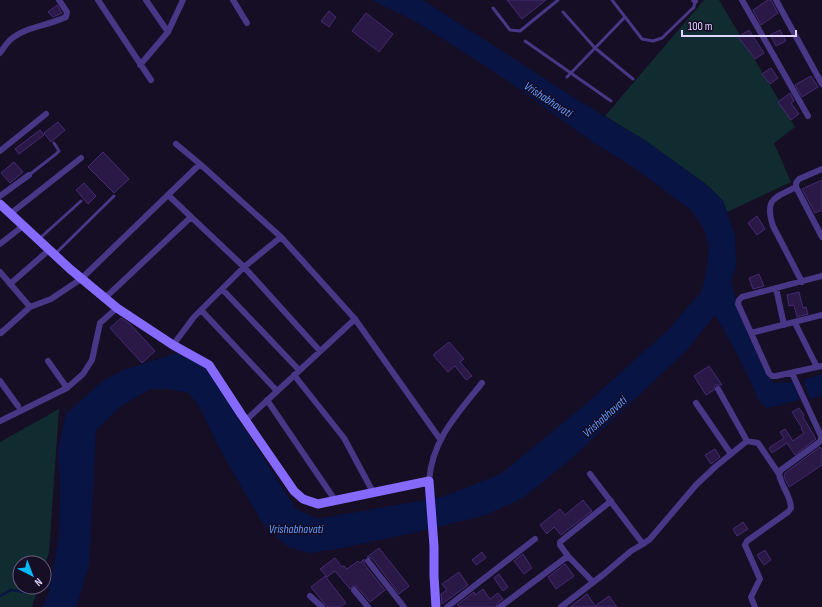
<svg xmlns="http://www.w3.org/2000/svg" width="822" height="607" font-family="'Sofia Sans Condensed',sans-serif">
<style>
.green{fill:#102c30}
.water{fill:#081444}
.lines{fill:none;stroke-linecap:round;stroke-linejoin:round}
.stream{stroke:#081444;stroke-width:2.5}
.building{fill:#2a1947;stroke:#452a74}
.lane{stroke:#473786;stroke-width:3}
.street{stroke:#473786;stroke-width:6}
.secondary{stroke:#8669ff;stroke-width:9}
.labels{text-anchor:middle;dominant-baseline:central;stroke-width:3;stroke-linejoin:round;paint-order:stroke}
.water-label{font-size:12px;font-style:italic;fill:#609bff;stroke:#160e25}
</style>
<rect width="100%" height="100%" fill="#160e25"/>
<path class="green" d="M704,0H719L795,127L774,143L791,182L727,212L723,201L707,185L646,141L605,116Z
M59,409L49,552L44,568V563H20V587H38L32,607H0V442Z"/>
<path class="water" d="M371,0H423L573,97L646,141L707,185L723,201L735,235L736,266L731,281L740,316L764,370L774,383L793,382L800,400L767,408C755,401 755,388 748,376C738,356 727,334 715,315L686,351L571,459L523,498L486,515L417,532L342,548L309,553L286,546L262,522L223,455L200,408L189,393L170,389H151L122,405L96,430L89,565L76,607H42L49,593L59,535L60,485L58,449L66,414L103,381L123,370L177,353L205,367L296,509L318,519L442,497L501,474L587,403L668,330L702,291L707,268L709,247L704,229L692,211L632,166L594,143L507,80L415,21Z
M822,374V395L810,399L803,380Z"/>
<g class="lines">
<path class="stream" d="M0,596L11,590L31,593L52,585"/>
</g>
<path class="building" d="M507,0H546L522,19Z
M768,0H771L778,13L761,25L753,10Z
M57,5L62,13L53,17L48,12Z
M329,11L336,17L329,27L321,21Z
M366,13L393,34L379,52L352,31Z
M749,30L764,53L755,59L738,37Z
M780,30L786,41L776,46L770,35Z
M771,68L778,78L770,84L762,74Z
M811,76L818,87L802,97L795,85Z
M790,93L794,101L791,103L799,114L791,120L778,102Z
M58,122L65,130L51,142L44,133Z
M40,130L44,135L19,154L15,149Z
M103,152L129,179L114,193L88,167Z
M14,162L23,172L10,183L1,173Z
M822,180V210L815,213L802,189Z
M84,183L96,196L88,204L76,190Z
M757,216L765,229L757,235L748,223Z
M759,274L764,286L753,289L749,278Z
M799,292L803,308L806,307L808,314L797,317L794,305L789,306L787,295Z
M121,318L130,324L155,351L142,363L110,328Z
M449,342L464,359L460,362L472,376L466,380L455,366L448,372L433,355Z
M709,366L722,385H715L714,390L706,395L694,376Z
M799,408L804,415L803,417L816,439L795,455L787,443L772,453L769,448L784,438L780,432L785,429L793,441L804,433L801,429L802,428L792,412Z
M820,447L822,450V465L789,487L784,477L785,473Z
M715,449L720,457L711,464L705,455Z
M583,500L592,511L561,535L554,527L547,534L540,525L560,509L565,515Z
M743,522L748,529L737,536L733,529Z
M379,548L409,586L399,594L372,558L367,557Z
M765,550L771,560L764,565L757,555Z
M482,552L486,558L476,565L472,560Z
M523,554L532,568L524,574L514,561Z
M335,558L342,567L344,566L347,569L358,561L360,563L364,559V564L385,590L370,602L356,586H353L350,589L335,571L327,577L320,569Z
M565,564L574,576L556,589L548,577Z
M459,572L468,585L442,604L441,594L447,590L442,584Z
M499,574L508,587L503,591L494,578Z
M325,576L346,603L340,607H327L311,587Z
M483,589L490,599L498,593L503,599L497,604L496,607H459L457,605L474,592L475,595Z
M587,594L595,606L609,596L617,607H570Z"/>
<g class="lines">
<path class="lane" d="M612,0L642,39L653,41L662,38L694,7L695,1
M493,8L510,30L520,31L558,0
M563,12L595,48L633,79
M525,41L611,101
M567,77L625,17
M29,175L56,154L59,151L54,143
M39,239L81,201
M55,254L114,196"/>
<path class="street" d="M98,0L151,80
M146,0L168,32
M233,0L247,23
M694,0L695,1
M742,0L808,116
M776,0L822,84
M0,53C3,49 6,44 10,40C26,26 48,26 66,17L67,12L59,0
M140,65L168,32L183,0
M176,144L200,164
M0,151L46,114
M822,169L799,179L796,183V187L822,237
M796,187C775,198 764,198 773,226L802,282
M168,195L244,267L281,237
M0,196L29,175
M10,214L81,158
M0,244L23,226
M0,272L30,307L1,333L0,332
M822,276L742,297L739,300L738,304L769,373L772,376H776L822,366
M10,284L49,250
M776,288L784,325
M222,289L299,370
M105,298L191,217
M30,307L51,299L81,279L200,164L281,237L355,319L245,421
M201,310L277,391
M355,319L440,439
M795,323L817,367
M751,333L822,315
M173,345L194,317L244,267L320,351
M48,361L67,388
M294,375L344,438L373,492
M0,381L18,406
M718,389L747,441
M267,400L335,500
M696,403L731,454
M0,421L67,388L83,374L92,360L100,323L117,308
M590,474L643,544
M429,481C432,440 457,414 482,383
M368,561L404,607
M593,582L568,556L560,545V542L611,501
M354,590L368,607
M310,596L322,607
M447,607L535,539
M500,607L568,556
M561,607L604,574L631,551L643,544L650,539L696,485L715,467L747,441L758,443L779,474
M755,607L751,597L760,579L745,545L747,541L788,512L791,508C791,496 781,486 779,474L781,470L818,443L821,440V436L792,373"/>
<path class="secondary" d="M0,204L70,269L117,308L173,345L209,365L241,414L294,491L303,499L318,504L429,481L434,546V576L436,607"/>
</g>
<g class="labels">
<g class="water-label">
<text transform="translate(548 100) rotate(33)">Vrishabhavati</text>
<text transform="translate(605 417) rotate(-42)">Vrishabhavati</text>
<text x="296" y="529">Vrishabhavati</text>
</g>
</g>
<g transform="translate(32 575) rotate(138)"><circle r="19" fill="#160e25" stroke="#665c7c"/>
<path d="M0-3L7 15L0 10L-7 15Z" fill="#00bafd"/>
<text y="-6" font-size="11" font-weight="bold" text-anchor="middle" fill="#dfd2ff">N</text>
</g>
<path d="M682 30v6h114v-6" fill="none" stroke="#dfd2ff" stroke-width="2"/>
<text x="688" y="30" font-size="12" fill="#dfd2ff" stroke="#160e25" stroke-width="3" paint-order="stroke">100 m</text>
</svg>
